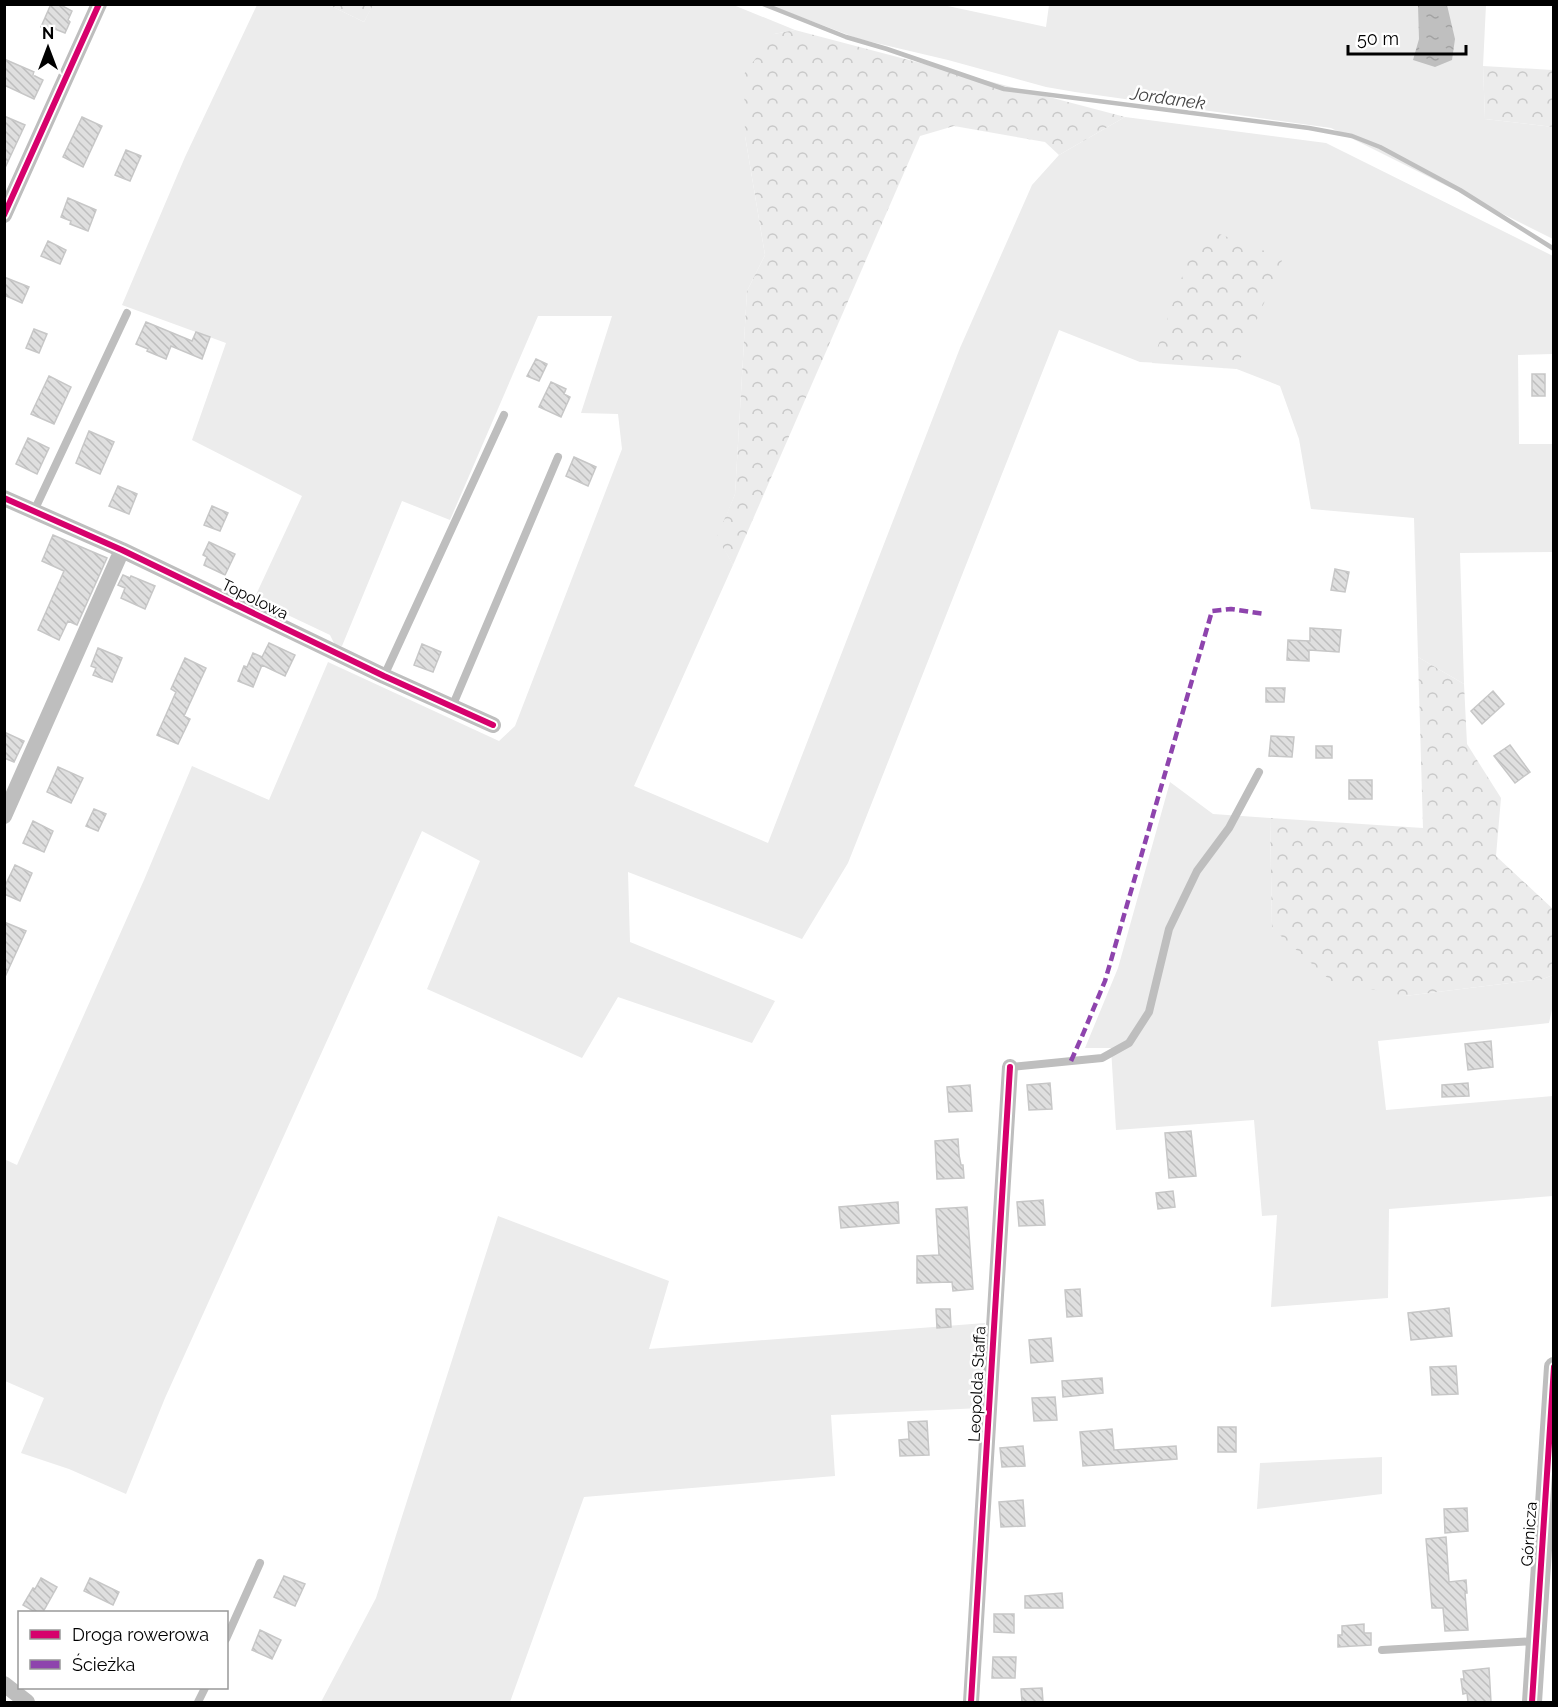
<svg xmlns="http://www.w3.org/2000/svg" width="1558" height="1707" font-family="Raleway,sans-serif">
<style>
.green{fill:#ececec}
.forest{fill:url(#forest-crowns)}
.water{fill:url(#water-ripples)}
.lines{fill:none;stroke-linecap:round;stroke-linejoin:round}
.stream{stroke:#bfbfbf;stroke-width:4.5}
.building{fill:url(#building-back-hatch);stroke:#c7c7c7;stroke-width:1.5}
.service{stroke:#bebebe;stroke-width:8}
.minor{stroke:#bebebe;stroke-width:16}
.tertiary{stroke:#bebebe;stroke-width:20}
.quiet{stroke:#8e44ad;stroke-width:4.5;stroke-dasharray:9 4.5;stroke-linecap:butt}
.cycleway-casing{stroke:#fff;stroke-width:10}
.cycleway{stroke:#d6006c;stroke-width:6}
.labels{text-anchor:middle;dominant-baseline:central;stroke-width:5;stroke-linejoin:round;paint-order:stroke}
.street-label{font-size:16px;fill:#000;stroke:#fff}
.water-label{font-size:18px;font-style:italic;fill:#444;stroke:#fff}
</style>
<defs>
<pattern id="forest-crowns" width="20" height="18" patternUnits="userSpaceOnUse" patternTransform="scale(1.5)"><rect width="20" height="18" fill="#ececec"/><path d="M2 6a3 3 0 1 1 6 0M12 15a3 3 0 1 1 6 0" fill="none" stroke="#c9c9c9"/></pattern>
<pattern id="water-ripples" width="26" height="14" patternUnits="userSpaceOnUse" patternTransform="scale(1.5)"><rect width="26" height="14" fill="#bfbfbf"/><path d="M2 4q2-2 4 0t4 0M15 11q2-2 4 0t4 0" fill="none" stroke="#a2a2a2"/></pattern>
<pattern id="building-back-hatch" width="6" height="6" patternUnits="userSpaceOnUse" patternTransform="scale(1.5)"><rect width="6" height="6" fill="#dfdfdf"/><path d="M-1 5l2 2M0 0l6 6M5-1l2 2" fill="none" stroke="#bebebe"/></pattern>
</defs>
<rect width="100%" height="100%" fill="#fff"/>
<path class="green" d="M373,4H731L795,30L774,34L745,136L765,255L747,291L735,494L718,537L733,565L634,786L768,843L960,348L1032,185L1059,155L1125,117L1326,143L1553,256V354L1518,355L1519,444H1553V552L1460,553L1464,684L1418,657L1414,518L1311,509L1299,439L1280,386L1229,366L1140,362L1059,330L848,863L802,939L628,872L630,942L775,1001L752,1043L618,997L582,1058L427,989L480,861L422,831L165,1398L126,1494L69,1469L21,1453L44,1398L5,1381L4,1159L17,1165L144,880L192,766L269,800L328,662L499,741L515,726L622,449L618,414L581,413L612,316H538L450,520L402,501L342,646L335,645L330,635L254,599L302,496L192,440L226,343L122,305L185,157L257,5H329L364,22Z
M769,5H943L1046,27L1049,5H1486L1483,66L1485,119L1553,127V239L1331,128L1075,92L1046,87L948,60L859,39Z
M1170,782L1213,814L1270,818L1272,928L1405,996L1543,979L1553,975V1005L1549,1023L1378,1041L1386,1110L1553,1096V1196L1389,1209L1388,1298L1271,1307L1277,1215L1262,1216L1254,1120L1116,1130L1111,1048H1085L1118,968Z
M498,1216L669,1281L649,1349L985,1323L981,1408L831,1415L835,1476L584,1497L510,1702H321L376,1598Z
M1382,1457V1494L1257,1509L1260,1463Z"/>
<path class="forest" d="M329,5H373L364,22Z
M795,30L1125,117L1059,155L1045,142L954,126L920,136L733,565L717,537L735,494L747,291L765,255L745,136L744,74L774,34Z
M1483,66L1553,70V127L1485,119Z
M1214,232L1283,258L1236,369L1152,363L1191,251Z
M1418,657L1464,684L1467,744L1501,798L1496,856L1553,909V975L1543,979L1405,996L1331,981L1272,928L1270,818L1423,828Z"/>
<path class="water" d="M1418,5H1447L1455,39L1452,60L1435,67L1413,60L1419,39Z"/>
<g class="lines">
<path class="stream" d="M763,4L846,37L887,49L1004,89L1309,128L1352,136L1380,147L1460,190L1554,249"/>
</g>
<path class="building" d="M51,4H59L72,11L68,20L70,22L65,33L55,29L53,33L41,27Z
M4,59L34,72L33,75L43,80L34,99L4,85Z
M4,116L25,125L4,170Z
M82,117L102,126L83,167L63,157Z
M126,150L141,156L130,181L115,175Z
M68,198L96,210L88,231L70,224L71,221L61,217Z
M48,241L66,250L60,264L41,256Z
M4,277L29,287L22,303L4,295Z
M146,322L192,341L196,332L210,337L202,359L171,346L166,359L147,351L148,349L136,344Z
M34,329L47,334L39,353L26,348Z
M536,359L547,364L539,381L527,376Z
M1532,374H1545V396H1532Z
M49,376L71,387L54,424L31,414Z
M551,382L566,389L564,394L570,397L561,417L539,407Z
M89,431L114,442L100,474L76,463Z
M28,438L49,448L37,474L16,464Z
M574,457L596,467L588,486L566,476Z
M118,486L137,494L129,514L109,506Z
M212,506L228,513L220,531L204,525Z
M53,535L107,558L77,625L68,621L59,640L38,630L64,571L42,561Z
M209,542L235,554L225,575L204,565L207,557L203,555Z
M1335,569L1349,572L1345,592L1331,590Z
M123,575L130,578L131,576L155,586L145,609L121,598L125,588L118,585Z
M1310,628L1341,630L1339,652L1309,650V661L1287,660L1288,640L1310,641Z
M269,643L295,655L285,676L262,665L253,687L238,681L244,666L247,667L253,653L262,657Z
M422,644L441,652L433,672L414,665Z
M98,648L122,658L112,682L93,675L96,668L91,666Z
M185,658L206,668L184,716L190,719L178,744L157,735L176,692L171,689Z
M1266,688H1285L1284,702H1266Z
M1493,691L1504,704L1482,724L1471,711Z
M4,732L24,741L14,762L4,758Z
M1271,736L1294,737L1292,757L1269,756Z
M1510,745L1530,772L1515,783L1494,756Z
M1316,746H1332V758H1316Z
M58,767L83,778L71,803L47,792Z
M1349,780H1372V799H1349Z
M94,809L106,814L98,831L86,826Z
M33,821L53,831L44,852L23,843Z
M15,865L32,873L20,901L4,894V888Z
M4,922L26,931L4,979Z
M1491,1041L1493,1067L1468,1070L1465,1044Z
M1050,1083L1052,1109L1029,1110L1027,1085Z
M1468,1083L1469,1096L1442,1097V1085Z
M970,1085L972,1111L949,1112L947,1087Z
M1191,1131L1196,1176L1169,1178L1165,1133Z
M958,1139L959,1155L961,1165H963L964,1178L937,1179L935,1141Z
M1173,1191L1175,1207L1158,1209L1156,1193Z
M1043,1200L1045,1225L1019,1226L1017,1202Z
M898,1202L899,1223L841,1228L839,1207Z
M967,1207L973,1289L953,1291L952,1282L917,1283V1256L939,1255L936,1209Z
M1080,1289L1082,1316L1067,1317L1065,1290Z
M1449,1308L1452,1336L1411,1340L1408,1313Z
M936,1309H950L951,1327L937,1328Z
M1051,1338L1053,1361L1031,1363L1029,1340Z
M1456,1366L1458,1394L1432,1395L1430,1367Z
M1102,1378L1103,1393L1063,1397L1062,1381Z
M1055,1397L1057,1420L1034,1421L1032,1398Z
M927,1421L929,1455L900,1456L899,1440L909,1439L908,1422Z
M1218,1427H1236V1452H1218Z
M1112,1429L1114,1450L1176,1446L1177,1459L1083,1466L1080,1432Z
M1023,1446L1025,1466L1002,1467L1000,1448Z
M1023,1500L1025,1526L1001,1527L999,1502Z
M1467,1508L1468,1531L1445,1533L1444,1509Z
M1446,1537L1449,1582L1466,1580L1467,1593H1465L1468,1630L1445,1631L1443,1608H1432L1426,1539Z
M284,1576L305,1584L295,1606L274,1597Z
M41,1578L57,1587L43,1612H35L23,1605L33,1588L35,1589Z
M90,1578L119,1592L113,1605L84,1591Z
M1062,1593L1063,1608H1025V1596Z
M994,1614H1014V1633L994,1632Z
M1364,1624V1633H1371V1645L1338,1647V1635H1342V1626Z
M260,1630L281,1640L272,1659L252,1650Z
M993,1657H1016L1015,1678H992Z
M1489,1668L1491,1702H1468L1467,1693L1463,1694L1461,1679H1464L1463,1671Z
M1042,1688L1043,1702H1022L1021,1689Z"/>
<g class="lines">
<path class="service" d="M34,511L127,313
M384,676L504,415
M452,707L558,457
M1010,1067L1102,1058L1129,1043L1149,1012L1169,929L1197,871L1229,828L1259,772
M226,1639L260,1563
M1382,1650L1535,1641
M198,1702L205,1688"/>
<path class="minor" d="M4,215L99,4
M4,498L122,550L384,676L493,725
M4,816L122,550
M4,1684L27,1702
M971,1702L1010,1067"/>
<path class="tertiary" d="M1532,1702L1554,1367"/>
<path class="quiet" d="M1071,1061L1083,1034L1105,981L1212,611L1231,609L1265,614"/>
<g class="cycleway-casing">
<path id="cycleway" d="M4,215L99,4
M4,498L122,550L384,676L493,725
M971,1702L1010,1067
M1532,1702L1554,1367"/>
</g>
<use href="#cycleway" class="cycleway"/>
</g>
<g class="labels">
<g class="street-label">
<text transform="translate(255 599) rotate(26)">Topolowa</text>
<text transform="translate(977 1384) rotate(-87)">Leopolda Staffa</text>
<text transform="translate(1529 1534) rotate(-86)">Górnicza</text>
</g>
<g class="water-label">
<text transform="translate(1168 98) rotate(8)">Jordanek</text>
</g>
</g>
<rect width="1558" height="1707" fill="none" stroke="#000000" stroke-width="12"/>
<rect x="18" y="1611" width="210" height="78" fill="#ffffff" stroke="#999999" stroke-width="1.5"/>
<rect x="30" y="1630" width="30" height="9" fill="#d6006c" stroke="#999999" stroke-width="1.5"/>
<text x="72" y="1641" font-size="18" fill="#000000">Droga rowerowa</text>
<rect x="30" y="1660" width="30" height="9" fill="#8e44ad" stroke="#999999" stroke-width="1.5"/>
<text x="72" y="1671" font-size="18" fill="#000000">Ścieżka</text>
<g transform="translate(48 48)" stroke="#ffffff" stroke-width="4.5" paint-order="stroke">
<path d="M0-4.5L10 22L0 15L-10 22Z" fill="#000000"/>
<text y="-9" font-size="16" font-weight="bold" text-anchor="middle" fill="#000000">N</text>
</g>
<path d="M1348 45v9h118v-9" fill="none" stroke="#000000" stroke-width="3"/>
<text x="1357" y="45" font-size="18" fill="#000000" stroke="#ffffff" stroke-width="4.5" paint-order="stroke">50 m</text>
</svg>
